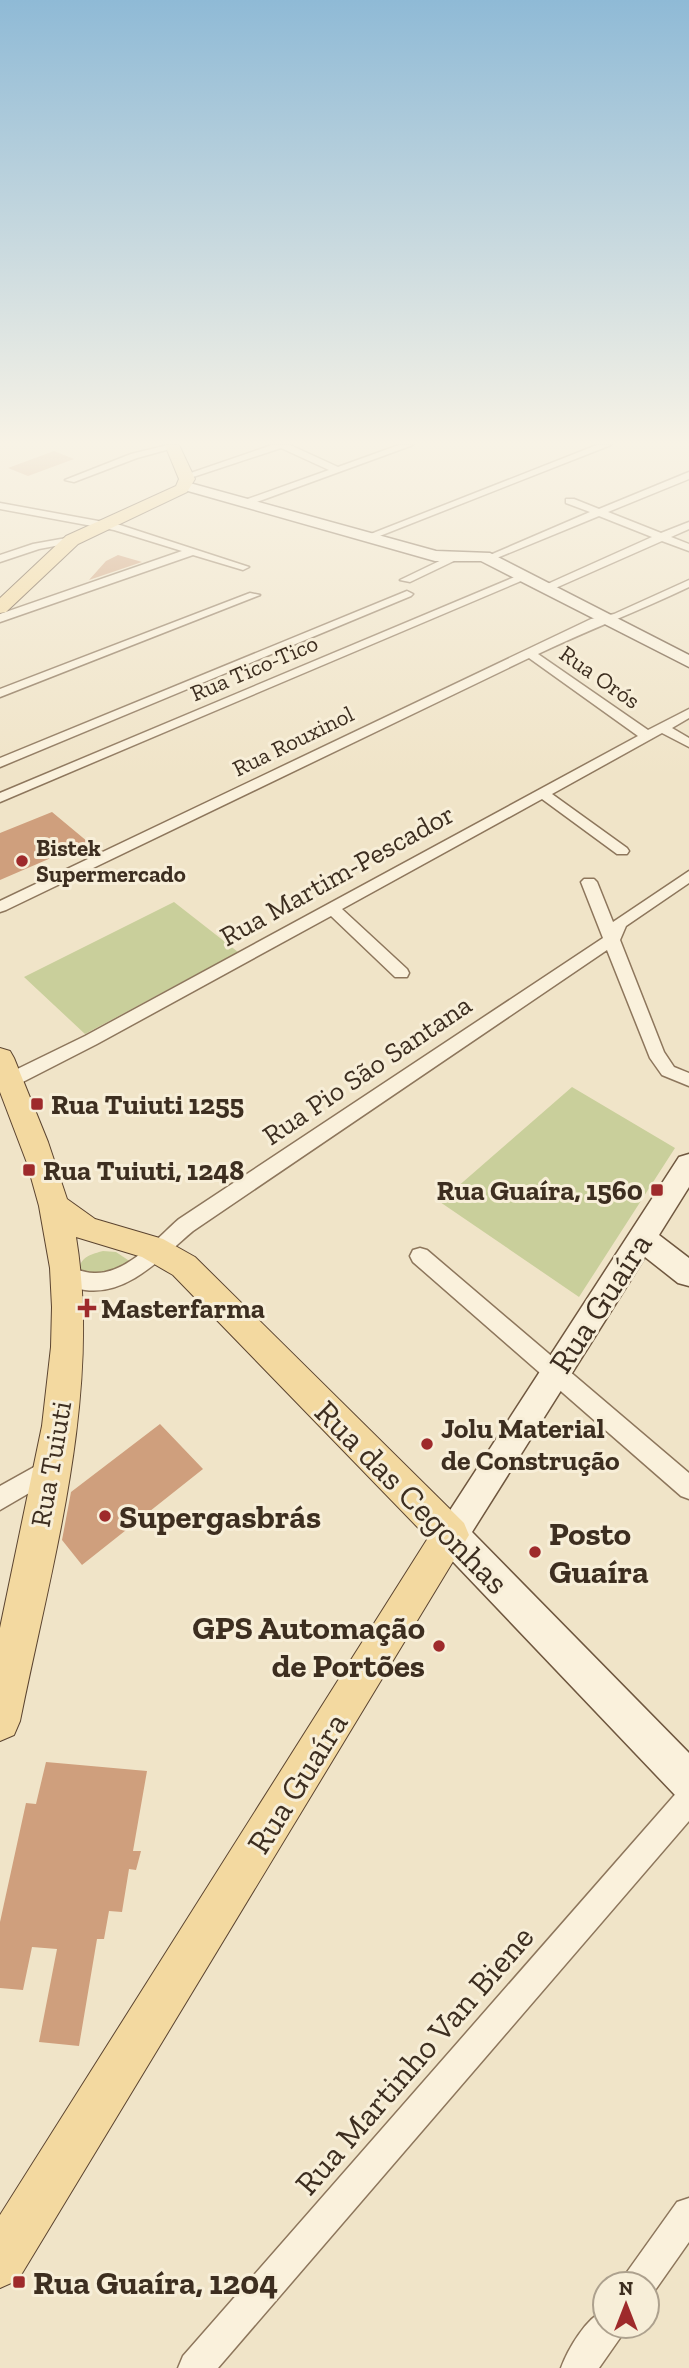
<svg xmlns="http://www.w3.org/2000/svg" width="689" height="2368" font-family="'Zilla Slab',serif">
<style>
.green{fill:#c9cf9b}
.building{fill:#cf9f7d}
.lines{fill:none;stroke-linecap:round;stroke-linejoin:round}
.street-casing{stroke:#8d765c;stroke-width:3}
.secondary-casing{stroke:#6f573f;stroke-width:3}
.primary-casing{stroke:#5b4430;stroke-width:2}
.street{fill:#faf1dc;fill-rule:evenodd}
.secondary{fill:#faf1dc;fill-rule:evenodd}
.primary{fill:#f3d9a0;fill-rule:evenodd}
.poi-dot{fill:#9e2a2b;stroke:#f7eed8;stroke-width:2.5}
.labels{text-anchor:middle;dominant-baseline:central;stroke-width:6;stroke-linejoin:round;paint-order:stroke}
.far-street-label{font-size:23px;fill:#3d2e20;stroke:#f7eed8}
.far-poi-label{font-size:23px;font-weight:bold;fill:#3d2e20;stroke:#f7eed8;text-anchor:start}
.street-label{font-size:28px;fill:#3d2e20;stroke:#f7eed8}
.poi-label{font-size:28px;font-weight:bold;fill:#3d2e20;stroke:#f7eed8;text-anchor:start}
.near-street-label{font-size:33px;fill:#3d2e20;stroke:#f7eed8}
.near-poi-label{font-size:33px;font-weight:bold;fill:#3d2e20;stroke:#f7eed8;text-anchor:start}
</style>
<rect width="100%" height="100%" fill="#f0e4c8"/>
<path class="green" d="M174,902L238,952L85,1034L24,977Z
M572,1087L675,1148L579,1297L440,1202Z
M103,1251L116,1252L131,1262L100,1277L80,1272C78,1257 92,1254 103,1251Z"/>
<path class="building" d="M54,451L74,459L28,476L8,468Z
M118,555L142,562L89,580L106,561Z
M52,812L88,842L0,880V833Z
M160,1424L203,1469L82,1565L62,1540L71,1492Z
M46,1762L147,1771L133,1851H141L136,1870L129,1869L122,1912L109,1911L104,1939H97L79,2046L39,2042L57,1949L32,1947L23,1990L0,1988V1922L26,1803L36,1804Z"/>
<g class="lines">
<g class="street-casing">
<path id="street" d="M168,445L177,447L137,458L74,482L65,480L131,454Z
M272,445H290L338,467L399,445H413L246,506L241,503L242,501L329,470L281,448L190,478L182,476Z
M597,445H611L372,539L363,537Z
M689,472V479L608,512L661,533L689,522V529L671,537L689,544V551L662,541L551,590H543V586L652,537L599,516L492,560L483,558L590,512L566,503V499H574L599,509Z
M0,503L120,525L249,567L243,570L193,555L0,622V614L182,551L114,530L0,509Z
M72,537L77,540L76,542L39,549L0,562V555L33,544Z
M454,554L459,557L458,559L410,582L400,580Z
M524,573L530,576L528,578L0,802V793Z
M689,580V587C639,611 588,630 538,654L648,730L689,709V718L672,728L689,738V747L662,733L552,794L627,848L629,851L627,854H617L542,799L342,909L407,969L409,973L407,977H395L331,916L97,1044L15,1086H3L0,1081L3,1076L85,1036L638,736L529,658L6,910L0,912V901L591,619L614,614Z
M407,591L413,594L411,596L0,767V758Z
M250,593L260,595L0,697V689Z
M689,871V883L626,926L620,940L664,1052L674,1067L689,1073V1086L662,1075L650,1058L607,950L193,1231C163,1256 128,1296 85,1290C76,1289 67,1284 59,1281L56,1275L59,1269C71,1265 83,1274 96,1273C128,1273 157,1238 179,1219L603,938L581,882L584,879H594L597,882L613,922Z
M420,1248L427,1250L689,1473V1499L681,1496L413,1262L410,1256L413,1250Z
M52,1457L60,1461L64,1468L60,1475L0,1510V1486Z
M689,1786V1821L218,2368H178L183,2356L679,1790Z
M689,2198V2242L651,2296L647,2298V2284H622L627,2272L677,2202Z
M605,2310V2326H625L620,2338L599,2368H561C568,2349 586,2318 605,2310Z"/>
</g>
<g class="secondary-casing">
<path id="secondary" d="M186,482L436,551L490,553L689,655V667L481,561H435L181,489L179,486Z
M689,1154V1187L659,1235L689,1258V1286L678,1283L645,1257L472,1532L689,1753V1801L675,1795L439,1547L434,1535L679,1157Z"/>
</g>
<g class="primary-casing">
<path id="primary" d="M165,445H179L195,479L187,492L78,544L6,612L0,613V598L66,536L176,486L179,479Z
M0,1048L10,1051L14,1058L48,1142L67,1199L95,1219L163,1239L195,1257L464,1523L469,1535L18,2280L0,2288V2215L428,1538L173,1275L142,1257L76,1237C102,1394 51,1566 20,1721L14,1735L0,1741V1628L42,1426L51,1347L52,1307L50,1268L39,1206L27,1163L0,1092Z"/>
</g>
<use href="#street" class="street"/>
<use href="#secondary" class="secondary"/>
<use href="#primary" class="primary"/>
</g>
<linearGradient id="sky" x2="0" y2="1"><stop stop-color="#8fbad6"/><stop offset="0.57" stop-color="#f8f3e6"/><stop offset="1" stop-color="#f8f3e6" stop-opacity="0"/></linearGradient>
<rect width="689" height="777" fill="url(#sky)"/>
<g class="poi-dot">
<circle cx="22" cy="861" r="7"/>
<rect x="30" y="1097" width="14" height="14" rx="3.5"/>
<rect x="22" y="1163" width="14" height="14" rx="3.5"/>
<rect x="650" y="1183" width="14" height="14" rx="3.5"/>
<path d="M83.5 1297.5h7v7h7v7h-7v7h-7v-7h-7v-7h7z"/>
<circle cx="427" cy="1444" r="7"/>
<circle cx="105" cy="1516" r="7"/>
<circle cx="535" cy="1552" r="7"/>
<circle cx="439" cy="1646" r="7"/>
<rect x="12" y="2275" width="14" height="14" rx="3.5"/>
</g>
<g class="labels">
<g class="far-street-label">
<text transform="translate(254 668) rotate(-23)">Rua Tico-Tico</text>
<text transform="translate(600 677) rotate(35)">Rua Orós</text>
<text transform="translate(293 741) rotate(-26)">Rua Rouxinol</text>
</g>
<g class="far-poi-label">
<text x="36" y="848">Bistek<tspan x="36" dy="26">Supermercado</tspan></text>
</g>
<g class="street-label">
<text transform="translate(337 875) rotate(-29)">Rua Martim-Pescador</text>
<text transform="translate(367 1070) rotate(-34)">Rua Pio São Santana</text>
<text transform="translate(51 1464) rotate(-80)">Rua Tuiuti</text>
</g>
<g class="poi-label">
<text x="51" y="1104">Rua Tuiuti 1255</text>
<text x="43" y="1170">Rua Tuiuti, 1248</text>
<text x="643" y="1190" text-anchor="end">Rua Guaíra, 1560</text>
<text x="101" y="1308">Masterfarma</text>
<text x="441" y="1428">Jolu Material<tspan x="441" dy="32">de Construção</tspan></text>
</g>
<g class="near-street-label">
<text transform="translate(600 1303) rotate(-57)">Rua Guaíra</text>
<text transform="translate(412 1497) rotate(45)">Rua das Cegonhas</text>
<text transform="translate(297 1783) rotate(-58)">Rua Guaíra</text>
<text transform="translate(414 2060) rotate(-49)">Rua Martinho Van Biene</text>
</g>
<g class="near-poi-label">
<text x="119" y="1516">Supergasbrás</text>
<text x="549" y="1533">Posto<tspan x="549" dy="38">Guaíra</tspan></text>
<text x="425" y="1627" text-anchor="end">GPS Automação<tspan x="425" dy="38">de Portões</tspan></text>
<text x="33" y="2282">Rua Guaíra, 1204</text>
</g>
</g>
<g transform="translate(626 2305)"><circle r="33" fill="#f7eed8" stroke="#ada18e" stroke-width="2"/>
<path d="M0-5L12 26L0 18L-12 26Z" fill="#9e2a2b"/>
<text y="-10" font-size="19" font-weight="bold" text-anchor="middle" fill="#3d2e20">N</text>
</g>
</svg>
